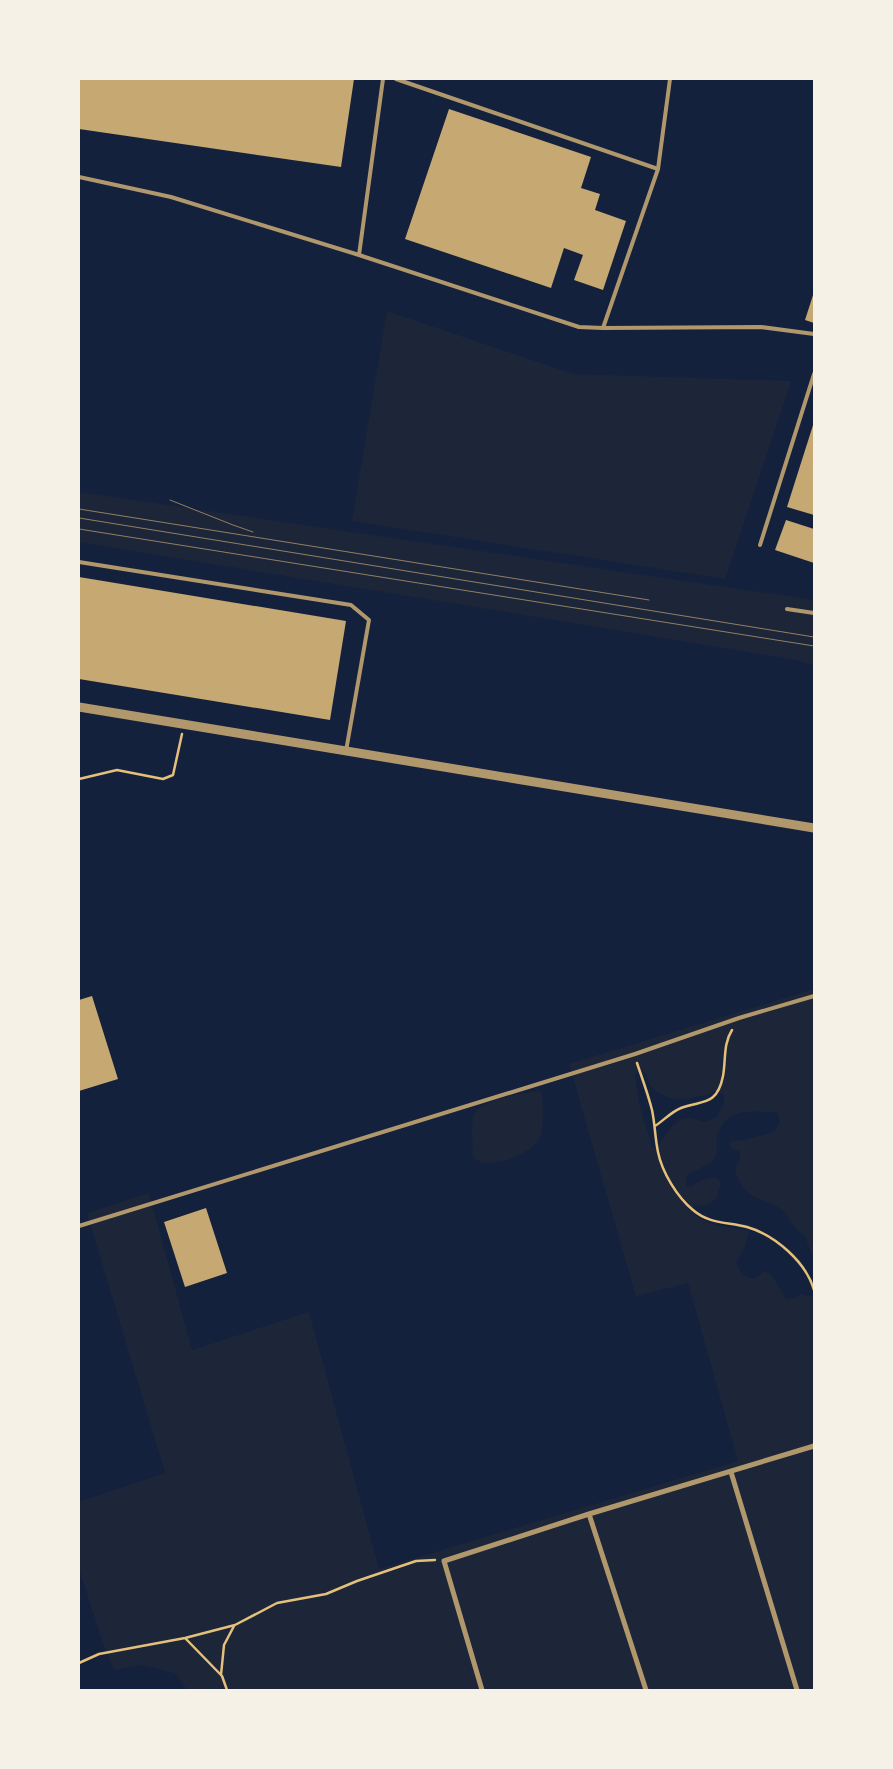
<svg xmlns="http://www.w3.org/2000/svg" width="893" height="1769" font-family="'Open Sans',sans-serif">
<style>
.green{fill:#1d2539;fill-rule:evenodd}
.building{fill:#c6a872}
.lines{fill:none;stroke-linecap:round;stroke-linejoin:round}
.path{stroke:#e5c07b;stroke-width:2.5}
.service{stroke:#b1986c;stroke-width:4}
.minor{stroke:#b1986c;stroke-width:5}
.tertiary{stroke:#b1986c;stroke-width:9}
.tram{stroke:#918062;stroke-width:1}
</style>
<rect width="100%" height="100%" fill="#14213d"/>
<path class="green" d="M387,311L573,374L791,381L725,579L352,521Z
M79,492L814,600V665L791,659L79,542Z
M814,989V1261L805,1236C792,1229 792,1218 782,1210C765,1196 751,1204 739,1180C734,1172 735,1166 740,1158V1152L730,1147L731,1141L744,1140L774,1132L780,1123L777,1112C751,1112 725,1106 717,1138C715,1146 720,1152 713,1160C709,1165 693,1171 686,1176V1186L691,1187C698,1180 706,1179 715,1177L721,1183L716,1199L706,1205L694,1206L692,1212C708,1228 728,1226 749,1231L745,1247L736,1262L742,1275L754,1279L764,1271L771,1274L786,1299L796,1298L801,1294L811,1297L814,1293V1690H187L175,1673L142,1665L114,1670L104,1646L79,1569V1502L165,1473L87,1213L149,1193L192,1350L309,1312L379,1569L738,1461L688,1283L636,1296L569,1064ZM642,1070C648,1074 647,1081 652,1087C665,1101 683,1101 700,1096C706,1095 710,1095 715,1091L723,1094L724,1104L716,1118L704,1122L691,1118L682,1119L672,1126L655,1149L652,1147L639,1103L635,1074Z
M541,1091C544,1102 544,1126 540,1137C533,1154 485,1174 473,1156C473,1145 470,1122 475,1113C481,1100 527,1092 541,1091Z"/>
<path class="building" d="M79,79H354L341,167L79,129Z
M449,109L591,157L581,188L600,194L595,210L626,221L603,290L574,280L583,255L564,248L551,288L405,239Z
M814,292V323L805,320Z
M814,422V515L787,507Z
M786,520L814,529V563L775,550Z
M79,577L346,621L330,720L79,679Z
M92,996L118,1079L79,1091V1000Z
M206,1208L227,1273L185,1287L164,1222Z"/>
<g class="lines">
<path class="path" d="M79,779L117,770L163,779L173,775L182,734
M637,1063C642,1078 648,1094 652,1110C655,1124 655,1138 658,1152C662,1172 677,1197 693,1210C709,1224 728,1222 747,1227C775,1235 806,1262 814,1290
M655,1126C663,1121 671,1112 681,1108C703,1100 717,1106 723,1076C726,1060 723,1044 732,1030
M185,1638L222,1676L227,1690
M79,1663L99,1654L185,1638L235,1625L277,1603L326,1594L357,1581L416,1561L435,1560
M221,1675L224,1645L234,1626"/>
<path class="service" d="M396,79L658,169L670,79
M79,177L171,197L359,255L579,327L603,328L761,327L814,334
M359,255L383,79
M603,328L658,169
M760,545L814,374
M79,562L351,605L369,620L346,751
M787,609L814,613
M79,1226L635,1054L739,1018L814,996"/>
<path class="minor" d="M731,1472L797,1690
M589,1514L646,1690
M482,1690L444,1561L589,1514L814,1446"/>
<path class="tertiary" d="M79,707L814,828"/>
<path class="tram" d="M170,500L233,525L253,532
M79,509L649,600
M79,518L814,637
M79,529L814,646"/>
</g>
<rect width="893" height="1769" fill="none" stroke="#f6f1e7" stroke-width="160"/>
</svg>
